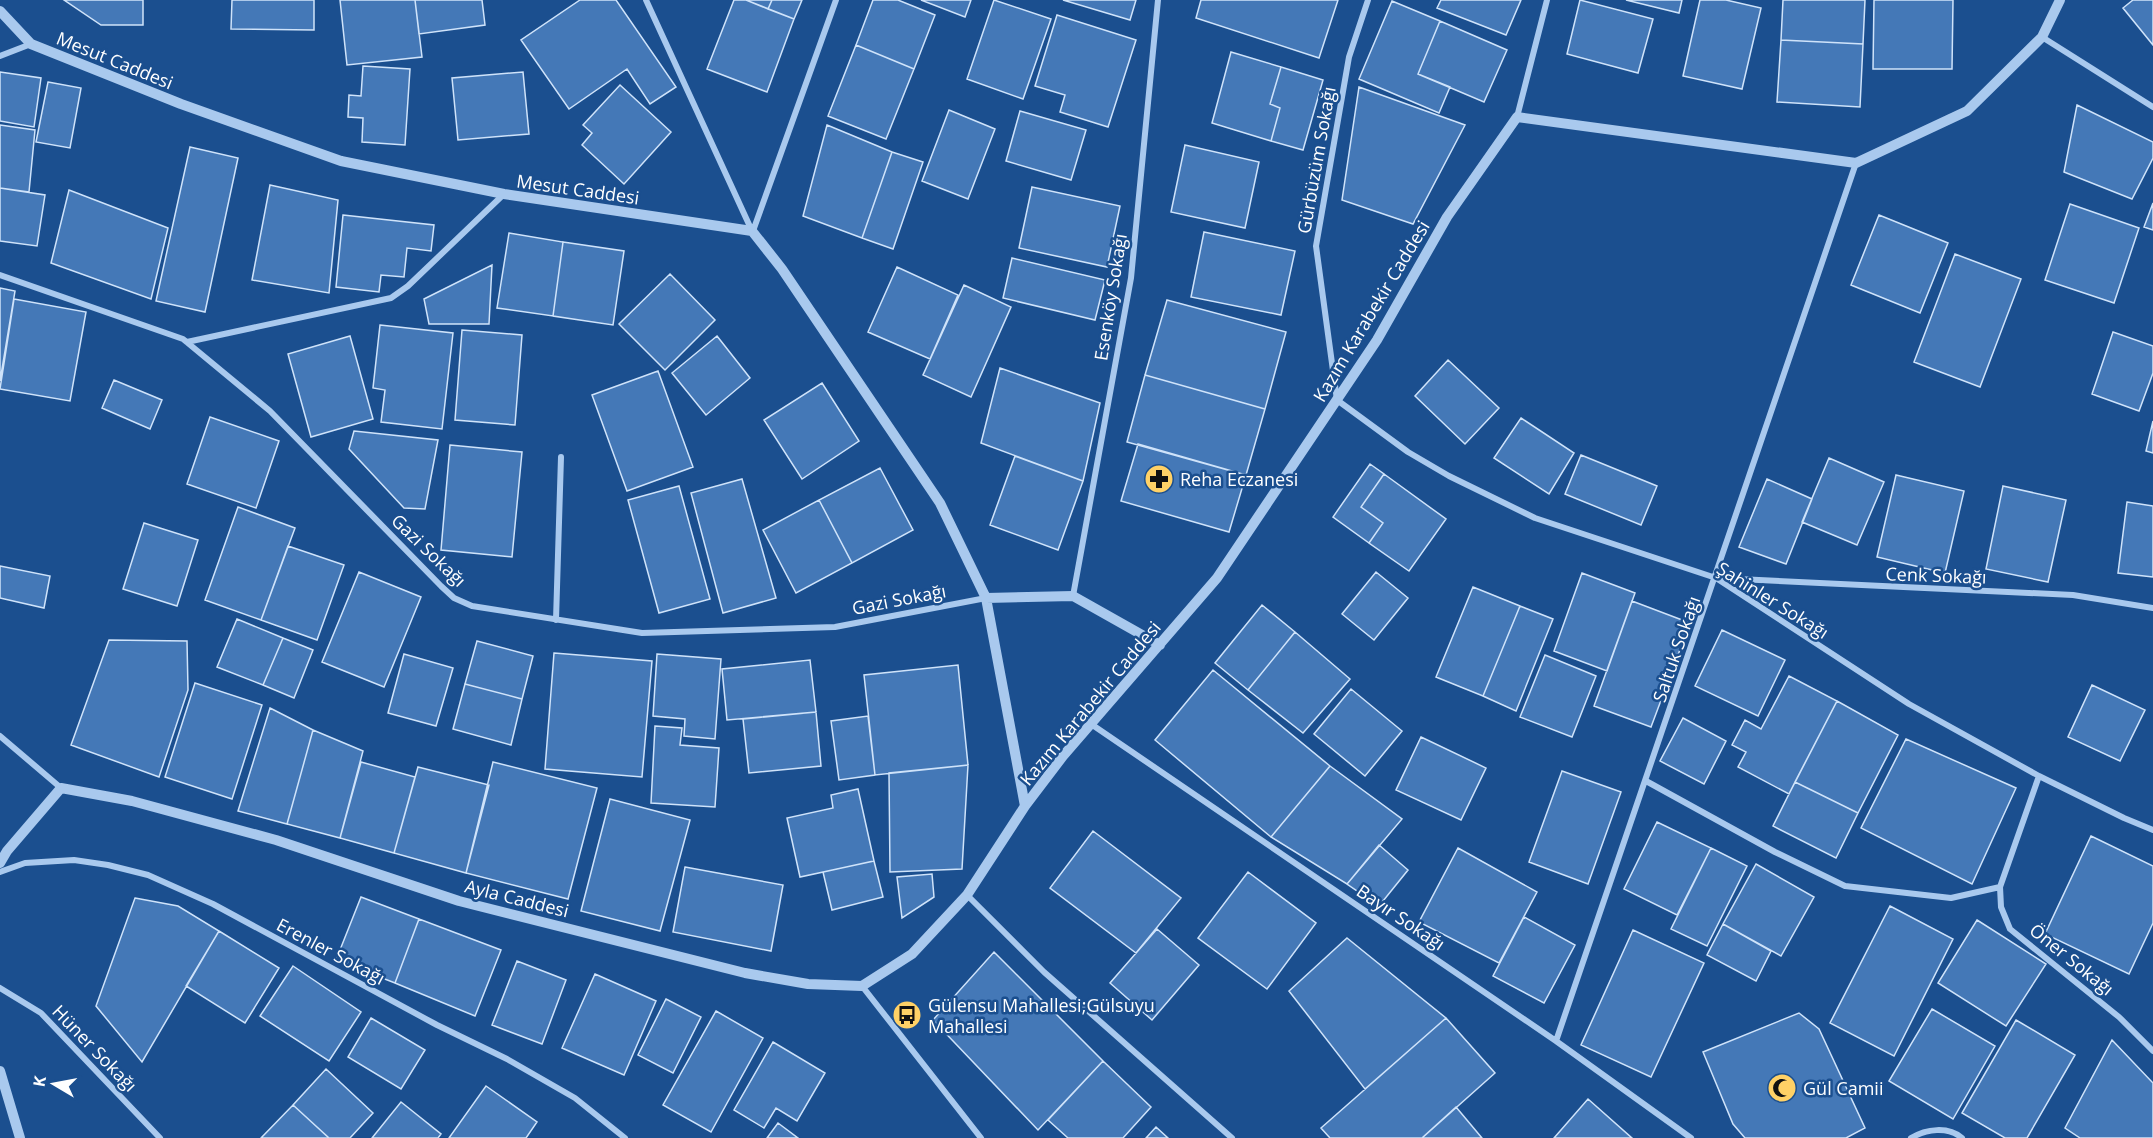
<svg xmlns="http://www.w3.org/2000/svg" width="2153" height="1138" font-family="'Open Sans',sans-serif">
<style>
.building{fill:#4478b7;stroke:#cfe3fa;stroke-width:1.5}
.lines{fill:none;stroke-linecap:round;stroke-linejoin:round}
.minor{stroke:#a9c9ee;stroke-width:6}
.tertiary{stroke:#a9c9ee;stroke-width:10}
.labels{text-anchor:middle;dominant-baseline:central;stroke-width:5;stroke-linejoin:round;paint-order:stroke}
.street-label{font-size:18px;fill:#fff;stroke:#1b4f8f}
.poi-label{font-size:18px;fill:#fff;stroke:#1b4f8f;text-anchor:start}
</style>
<rect width="100%" height="100%" fill="#1b4f8f"/>
<path class="building" d="M64,0H143V25H101Z
M232,0H314V30L231,29Z
M340,0H415L422,57L347,65Z
M415,0H482L485,25L419,34Z
M580,0H616L676,87L650,104L627,69L569,109L521,40Z
M734,0H746L794,19L767,92L707,69Z
M746,0H772L768,9Z
M772,0H802L794,19L768,9Z
M873,0H898L935,15L914,69L856,45Z
M921,0H971L965,17Z
M994,0L1051,19L1023,99L967,79Z
M1063,0H1136L1130,20Z
M1201,0H1338L1319,58L1196,18Z
M1441,0H1521L1506,35L1437,8Z
M1580,0L1653,19L1638,73L1567,54Z
M1626,0H1682L1679,13Z
M1700,0H1726L1761,8L1742,89L1683,76Z
M1783,0H1865L1863,44L1781,40Z
M1874,0H1953L1952,69H1873Z
M2133,0H2153V45L2123,8Z
M1392,1L1440,21L1418,74L1450,87L1439,113L1359,79Z
M1057,15L1136,40L1108,127L1060,112L1065,95L1035,86Z
M1440,21L1507,50L1484,102L1418,74Z
M1781,40L1863,44L1860,107L1777,102Z
M856,45L914,69L886,139L828,116Z
M1231,52L1281,67L1270,104L1280,108L1271,141L1212,123Z
M363,66L410,69L405,145L362,142L363,118L348,117L349,95L361,96Z
M1281,67L1323,80L1303,150L1271,141L1280,108L1270,104Z
M0,72L41,78L34,127L0,121Z
M523,72L529,134L458,140L452,78Z
M48,82L81,88L70,148L36,142Z
M620,85L671,132L624,184L582,145L592,133L583,125Z
M1359,87L1465,125L1413,224L1342,200Z
M2077,105L2153,142V158L2132,199L2064,172Z
M949,110L995,129L968,199L922,181Z
M1020,111L1086,130L1071,180L1006,161Z
M0,125L35,130L29,192L0,188Z
M827,125L892,152L862,238L803,216Z
M1185,145L1259,162L1245,228L1171,212Z
M190,147L238,158L205,312L156,301Z
M892,152L923,162L893,249L862,238Z
M270,185L338,200L329,293L252,280Z
M1032,187L1120,206L1107,267L1019,248Z
M0,188L45,195L37,246L0,241Z
M69,190L168,228L151,299L51,263Z
M2153,203V230L2144,227Z
M2070,204L2139,228L2114,303L2045,280Z
M343,215L434,225L431,251L407,248L404,277L381,275L379,292L336,287Z
M1879,215L1948,243L1920,313L1851,285Z
M1204,232L1295,251L1281,315L1191,297Z
M509,233L563,242L553,316L497,308Z
M563,242L624,251L613,325L553,316Z
M1955,254L2021,279L1980,387L1914,362Z
M1012,258L1105,280L1095,320L1003,298Z
M492,265L489,324H429L424,299Z
M897,267L958,295L930,359L868,332Z
M670,274L715,320L665,370L619,324Z
M964,285L1011,307L971,397L923,375Z
M0,288L15,291L0,381Z
M14,299L86,312L70,401L0,389Z
M1167,300L1286,332L1265,409L1145,375Z
M380,325L453,333L442,429L381,422L385,390L373,388Z
M462,330L522,335L515,425L455,420Z
M2113,332L2153,346V373L2139,411L2092,394Z
M350,336L373,419L311,437L288,354Z
M717,336L750,378L706,415L672,373Z
M1448,360L1499,408L1465,444L1415,396Z
M1000,368L1100,403L1083,481L981,443Z
M658,371L693,467L627,491L592,395Z
M1145,375L1265,409L1246,475L1127,442Z
M114,380L162,400L150,429L102,408Z
M822,383L859,441L802,479L764,420Z
M210,417L279,441L256,508L187,484Z
M1521,418L1574,453L1549,494L1494,458Z
M2153,421V453L2146,451Z
M354,431L438,440L425,509L404,508L349,449Z
M1138,444L1246,475L1229,532L1121,501Z
M450,445L522,452L512,557L441,550Z
M1581,455L1657,486L1641,525L1565,494Z
M1015,456L1083,481L1058,550L990,525Z
M1829,458L1884,482L1857,545L1802,522Z
M1370,464L1384,474L1361,507L1383,523L1369,543L1333,517Z
M880,468L913,530L852,563L819,500Z
M1384,474L1446,519L1409,571L1369,543L1383,523L1361,507Z
M1896,475L1964,491L1945,573L1877,557Z
M742,479L776,598L723,613L691,493Z
M1767,479L1812,499L1786,564L1739,547Z
M679,486L710,599L659,613L628,500Z
M2003,486L2066,500L2048,582L1986,569Z
M819,500L852,563L796,593L763,530Z
M2127,502L2153,506V577L2118,573Z
M238,507L295,528L261,620L205,600Z
M144,523L198,540L177,606L123,589Z
M288,546L344,565L317,640L261,620Z
M0,566L50,576L44,608L0,598Z
M359,572L421,597L384,687L322,662Z
M1376,572L1408,598L1374,640L1342,614Z
M1582,573L1635,593L1607,671L1554,651Z
M1473,587L1520,606L1483,696L1436,677Z
M1632,601L1690,623L1651,727L1594,706Z
M1262,605L1295,632L1248,690L1215,663Z
M1520,606L1553,619L1516,711L1483,696Z
M237,619L283,638L263,685L217,667Z
M1722,630L1785,660L1758,716L1695,686Z
M1295,632L1350,679L1303,733L1248,690Z
M283,638L313,650L294,698L263,685Z
M109,640L187,641L188,690L159,777L71,745Z
M477,641L533,656L522,699L465,684Z
M554,653L652,661L642,777L545,769Z
M404,654L453,668L436,726L388,713Z
M657,654L721,659L715,739L684,736L685,719L653,716Z
M1545,655L1596,676L1572,737L1520,717Z
M810,660L816,712L727,720L722,669Z
M958,665L968,765L875,775L864,675Z
M1213,670L1330,766L1271,837L1155,740Z
M1789,676L1837,701L1789,794L1738,767L1746,752L1732,745L1745,720L1761,729Z
M195,683L262,705L232,799L165,777Z
M465,684L522,699L511,745L453,729Z
M2092,685L2145,710L2120,761L2068,737Z
M1351,689L1402,731L1365,776L1314,734Z
M1837,701L1898,735L1858,813L1795,782Z
M270,708L313,730L287,824L238,811Z
M816,712L821,766L749,773L743,719Z
M868,716L875,775L839,780L831,721Z
M1683,718L1726,741L1704,784L1660,761Z
M655,726L682,728L680,745L719,748L715,807L651,803Z
M313,730L363,751L340,838L287,824Z
M1421,737L1486,768L1461,820L1396,790Z
M1906,739L2016,788L1972,884L1861,828Z
M361,762L415,777L394,853L340,838Z
M493,762L597,788L568,899L466,873Z
M968,765L962,869L890,872L889,773Z
M1330,766L1402,819L1347,884L1271,837Z
M418,767L489,785L466,873L394,853Z
M1562,771L1621,792L1588,884L1529,862Z
M1795,782L1858,813L1836,858L1773,826Z
M858,789L874,861L800,877L787,818L833,808L831,795Z
M610,799L690,820L660,931L581,911Z
M1657,822L1711,848L1677,915L1624,889Z
M1093,831L1181,898L1136,953L1050,888Z
M2091,836L2153,866V923L2129,974L2045,934Z
M1379,845L1408,870L1379,906L1347,884Z
M1458,848L1537,892L1499,963L1419,922Z
M1711,848L1747,866L1707,946L1671,929Z
M874,861L883,897L832,910L823,872Z
M1756,864L1814,897L1781,956L1723,924Z
M685,867L783,885L771,951L673,932Z
M1248,872L1316,923L1267,989L1198,938Z
M932,874L934,897L902,918L897,877Z
M361,897L419,919L395,983L336,960Z
M135,898L178,906L219,931L142,1062L96,1006Z
M1890,906L1953,939L1894,1056L1830,1023Z
M1524,917L1575,945L1544,1003L1493,976Z
M419,919L501,950L475,1016L395,983Z
M1977,920L2046,964L2006,1026L1938,983Z
M1723,924L1771,951L1756,981L1707,955Z
M1157,929L1199,965L1152,1020L1110,983Z
M1633,930L1704,963L1651,1077L1581,1045Z
M219,931L279,968L245,1023L186,986Z
M1347,938L1446,1018L1365,1089L1289,991Z
M994,952L1103,1061L1038,1130L933,1020Z
M517,961L566,980L542,1044L492,1025Z
M293,966L361,1012L329,1061L260,1016Z
M595,974L656,1001L624,1075L562,1048Z
M666,999L701,1017L673,1073L638,1055Z
M1932,1009L1995,1046L1953,1119L1889,1081Z
M716,1011L763,1038L711,1132L663,1105Z
M1799,1013L1819,1029L1865,1128L1846,1138H1745L1733,1124L1703,1052Z
M371,1018L425,1050L401,1089L348,1057Z
M1446,1018L1495,1073L1422,1138H1330L1321,1128Z
M2016,1020L2075,1055L2027,1138H2005L1962,1113Z
M2112,1040L2153,1083V1138H2080L2065,1128Z
M773,1042L825,1073L797,1121L776,1108L764,1128L734,1110Z
M1103,1061L1151,1107L1123,1138H1068L1048,1120Z
M326,1069L373,1113L350,1138H329L293,1105Z
M486,1086L537,1122L526,1138H449Z
M1588,1099L1632,1138H1554Z
M401,1102L441,1134L438,1138H372Z
M293,1105L329,1138H261Z
M1456,1107L1482,1138H1422Z
M778,1123L798,1138H767Z
M1156,1127L1168,1138H1146Z"/>
<g class="lines">
<path class="minor" d="M646,0L752,231
M1368,0L1349,57L1316,246L1337,400L1408,452L1449,476L1535,518L1716,578L1909,704L2039,776L2124,818L2153,830
M2042,37L2153,107
M0,56L31,44
M1517,117L1547,0
M753,231L836,0
M0,275L183,339L270,411L441,586L454,598L472,606L642,633L835,627L986,598
M187,342L391,298L408,286L504,194
M1717,578L2073,595L2153,608
M1073,596L1131,278L1158,0
M556,620L561,457
M1091,724L1556,1041L1691,1138
M0,736L61,788
M2039,776L2000,887L2001,907L2010,929L2119,1017L2153,1051
M1646,781L1775,852L1845,886L1951,898L2000,887
M0,872L25,863L74,860L108,865L148,875L213,904L437,1025L507,1059L575,1098L625,1138
M967,895L1044,972L1232,1138
M862,986L981,1138
M0,988L41,1013L160,1138
M1556,1041L1856,163
M1911,1138C1926,1129 1948,1126 1962,1138"/>
<path class="tertiary" d="M0,11L31,44L181,104L341,161L504,194L752,231L782,269L940,503L986,598L1025,806
M986,598L1073,596L1160,645
M0,863L7,851L61,788L132,801L276,840L459,901L745,973L808,984L862,986L912,954L967,895L1025,806L1063,756L1217,578L1377,340L1447,217L1517,117L1856,163L1967,111L2042,37L2060,0
M0,1071L20,1138"/>
</g>
<defs>
<g id="pharmacy-disc" transform="scale(1.5)"><circle r="9.5" fill="#ffd166" stroke="#1b4f8f"/><path d="M-2-6h4v4h4v4h-4v4h-4v-4h-4v-4h4Z" fill="#111"/></g>
<g id="bus-disc" transform="scale(1.5)"><circle r="9.5" fill="#ffd166" stroke="#1b4f8f"/><path d="M-5-6H5V4H4V6H2V4H-2V6H-4V4H-5ZM-3.5-4V0h7V-4ZM-3.5 1.2v1.5H-2V1.2ZM2 1.2v1.5H3.5V1.2Z" fill="#111"/></g>
<g id="mosque-disc" transform="scale(1.5)"><circle r="9.5" fill="#ffd166" stroke="#1b4f8f"/><path d="M3.5-4.9A6 6 0 1 0 3.5 4.9A5 5 0 1 1 3.5-4.9Z" fill="#111"/></g>
</defs>
<g fill-rule="evenodd">
<use href="#pharmacy-disc" x="1159" y="479"/>
<use href="#bus-disc" x="907" y="1015"/>
<use href="#mosque-disc" x="1782" y="1088"/>
</g>
<g class="labels">
<g class="street-label">
<text transform="translate(115 60) rotate(22)">Mesut Caddesi</text>
<text transform="translate(1316 160) rotate(-80)">Gürbüzüm Sokağı</text>
<text transform="translate(578 189) rotate(8)">Mesut Caddesi</text>
<text transform="translate(1110 297) rotate(-81)">Esenköy Sokağı</text>
<text transform="translate(1371 311) rotate(-59)">Kazım Karabekir Caddesi</text>
<text transform="translate(429 550) rotate(44)">Gazi Sokağı</text>
<text transform="translate(1936 575) rotate(2)">Cenk Sokağı</text>
<text transform="translate(899 599) rotate(-11)">Gazi Sokağı</text>
<text transform="translate(1773 600) rotate(32)">Şahinler Sokağı</text>
<text transform="translate(1676 649) rotate(-71)">Saltuk Sokağı</text>
<text transform="translate(1090 703) rotate(-50)">Kazım Karabekir Caddesi</text>
<text transform="translate(517 898) rotate(14)">Ayla Caddesi</text>
<text transform="translate(1401 917) rotate(34)">Bayır Sokağı</text>
<text transform="translate(331 951) rotate(28)">Erenler Sokağı</text>
<text transform="translate(2072 959) rotate(39)">Öner Sokağı</text>
<text transform="translate(95 1048) rotate(46)">Hüner Sokağı</text>
</g>
<g class="poi-label">
<text x="1180" y="479">Reha Eczanesi</text>
<text x="928" y="1005">Gülensu Mahallesi;Gülsuyu<tspan x="928" dy="21">Mahallesi</tspan></text>
<text x="1803" y="1088">Gül Camii</text>
</g>
</g>
<g transform="translate(54 1084) rotate(280)" stroke="#1b4f8f" stroke-width="4.5" paint-order="stroke">
<path d="M0-4.5L10 22L0 15L-10 22Z" fill="#ffffff"/>
<text y="-9" font-size="16" font-weight="bold" text-anchor="middle" fill="#ffffff">K</text>
</g>
</svg>
